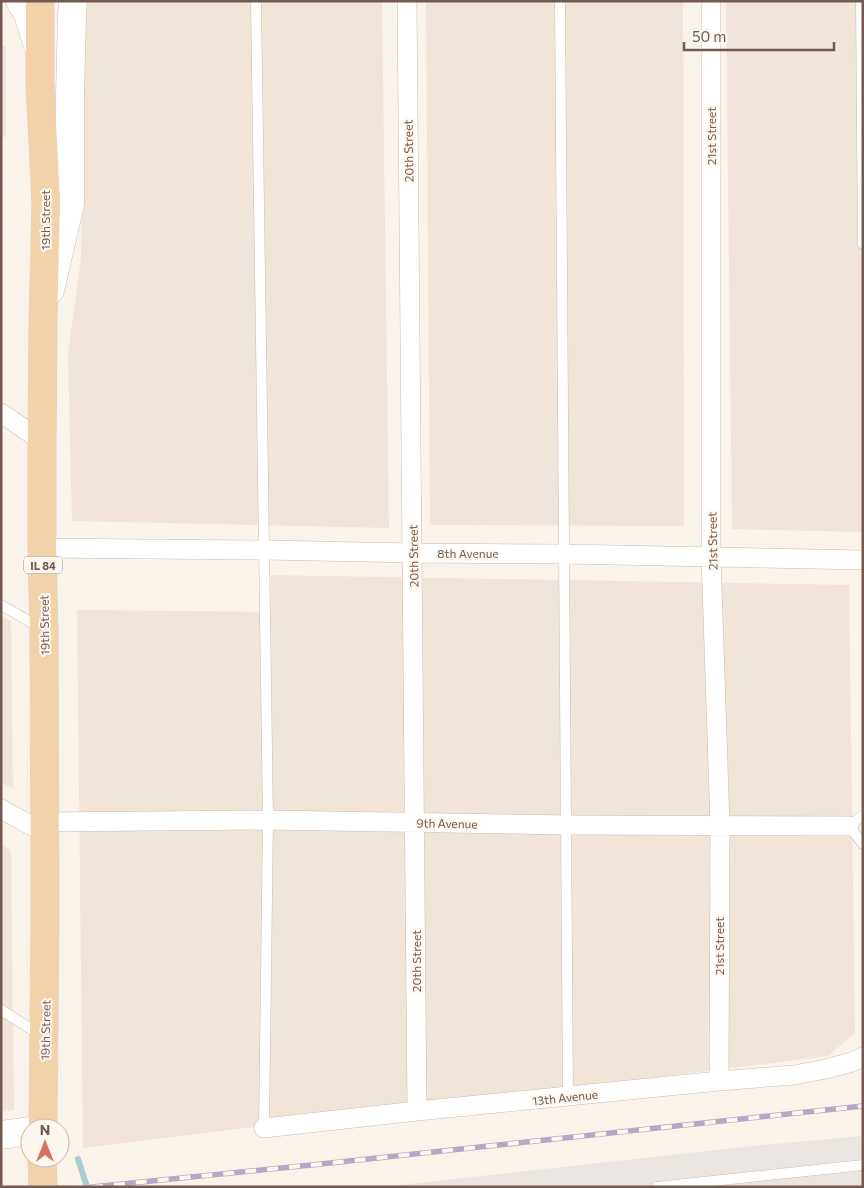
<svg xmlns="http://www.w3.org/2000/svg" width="864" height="1188" font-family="Commissioner,sans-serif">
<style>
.residential{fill:#f1e4d9}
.industrial{fill:#ece6e2}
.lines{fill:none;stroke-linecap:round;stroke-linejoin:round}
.stream{stroke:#a7cfd3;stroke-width:6}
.lane-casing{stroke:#ccbbb0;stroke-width:11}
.street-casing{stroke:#ccbbb0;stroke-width:20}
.secondary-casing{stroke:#d0bcb1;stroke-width:29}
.primary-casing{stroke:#d8d1ce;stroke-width:29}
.lane{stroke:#fff;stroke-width:10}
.street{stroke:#fff;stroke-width:19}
.secondary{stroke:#fff;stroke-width:28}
.primary{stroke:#f2d2a9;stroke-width:28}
.rail-casing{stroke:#b5a8c4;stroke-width:5.5}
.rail{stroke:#fdf7f0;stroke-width:4;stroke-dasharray:11;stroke-linecap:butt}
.labels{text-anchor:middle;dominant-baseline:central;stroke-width:4;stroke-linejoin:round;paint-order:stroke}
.shield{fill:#fdf7f0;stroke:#9c8980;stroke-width:1}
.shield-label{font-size:11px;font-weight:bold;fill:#725a50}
.street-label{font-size:12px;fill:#725a50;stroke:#fdf7f0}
</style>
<rect width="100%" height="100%" fill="#faf3ea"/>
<path class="residential" d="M85,1H382L389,528L72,521L68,355L81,257Z
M426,1H683L684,526L430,525Z
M726,1H863V532L732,529Z
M1,44L6,47V134L1,141Z
M270,575L849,585L855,1033L828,1056L83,1148L77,610L271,612Z
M1,616L11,621L13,789L1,782Z
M1,844L11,850L14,1110L1,1112Z"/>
<path class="industrial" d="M863,1136V1187H382L752,1146Z"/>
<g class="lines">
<path class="stream" d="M78,1159L87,1187"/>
<g class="lane-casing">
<path id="lane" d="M256,1L268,820L264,1128
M560,1C563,366 568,731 568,1097
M861,1L863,244
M1,605L41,628
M863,815L849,826L863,844
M1,1010L42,1036
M657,1187L863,1165"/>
</g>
<g class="street-casing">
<path id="street" d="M407,1L417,1111
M711,1V556L720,825L719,1081
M1,413L42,441
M42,548L265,550L413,553L565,554L863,560
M1,809L45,833
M45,822L268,820L568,825L849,826
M264,1128L417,1111L719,1081L794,1075L826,1069L852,1062L863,1057"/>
</g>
<g class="secondary-casing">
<path id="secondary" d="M20,1L28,14L38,46
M50,290L70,204V95L72,15L73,1
M1,1135L30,1131"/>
</g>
<g class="primary-casing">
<path id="primary" d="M40,1V83L46,202L43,323L42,441V548L44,630L45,911L43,1128
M42,1158L43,1187"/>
</g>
<use href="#lane" class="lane"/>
<use href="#street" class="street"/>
<use href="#secondary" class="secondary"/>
<use href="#primary" class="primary"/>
<g class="rail-casing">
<path id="rail" d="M92,1187L321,1164L863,1106"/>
</g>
<use href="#rail" class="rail"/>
</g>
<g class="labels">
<rect class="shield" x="24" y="556.5" width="38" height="17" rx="4"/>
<g class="shield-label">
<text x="43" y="565">IL 84</text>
</g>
<g class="street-label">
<text transform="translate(711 136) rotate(-90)">21st Street</text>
<text transform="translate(408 151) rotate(-91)">20th Street</text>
<text transform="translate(45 220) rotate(-90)">19th Street</text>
<text transform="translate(712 541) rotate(-91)">21st Street</text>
<text x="468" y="553">8th Avenue</text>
<text transform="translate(413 556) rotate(-91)">20th Street</text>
<text transform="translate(44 625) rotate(-91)">19th Street</text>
<text transform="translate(447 823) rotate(1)">9th Avenue</text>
<text transform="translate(719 946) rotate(-90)">21st Street</text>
<text transform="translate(416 961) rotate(-90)">20th Street</text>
<text transform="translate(45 1030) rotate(-89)">19th Street</text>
<text transform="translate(565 1097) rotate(-6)">13th Avenue</text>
</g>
</g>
<rect width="864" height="1188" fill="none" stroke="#725a50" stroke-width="5"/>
<g transform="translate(45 1143)"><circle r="24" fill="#fdf7f0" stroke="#c5b8b0"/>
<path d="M0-4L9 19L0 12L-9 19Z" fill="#d7705c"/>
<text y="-8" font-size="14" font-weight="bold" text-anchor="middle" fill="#725a50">N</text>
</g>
<path d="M684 42v8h150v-8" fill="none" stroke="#725a50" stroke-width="2.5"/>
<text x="692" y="42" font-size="15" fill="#725a50" stroke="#fdf7f0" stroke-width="4" paint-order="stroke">50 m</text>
</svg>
